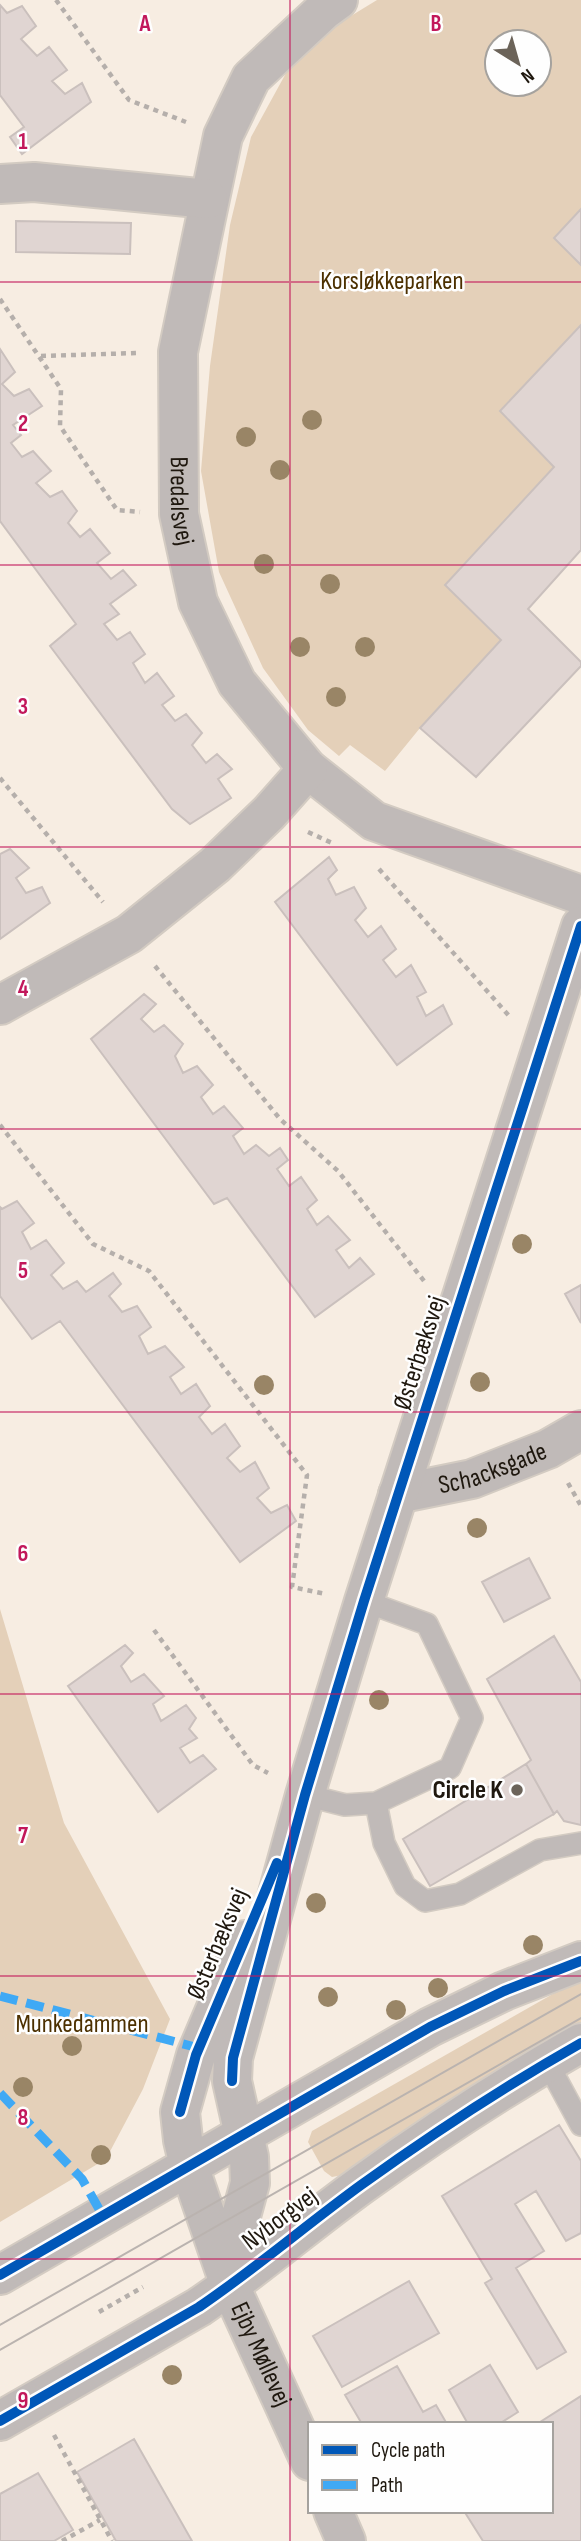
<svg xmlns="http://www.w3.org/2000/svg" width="581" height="2541" font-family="'Sofia Sans Condensed',sans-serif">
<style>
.green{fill:#e4d0b9;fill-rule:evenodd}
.building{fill:#e0d5d2;stroke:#cac0bd;stroke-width:2}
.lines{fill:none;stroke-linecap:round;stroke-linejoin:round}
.service-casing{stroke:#d3cbc2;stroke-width:24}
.minor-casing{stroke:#d3cbc2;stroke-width:42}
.tertiary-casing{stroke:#d3cbc2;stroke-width:42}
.path{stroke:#b5afab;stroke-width:4.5;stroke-dasharray:5 5;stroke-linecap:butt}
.service{stroke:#c0bab8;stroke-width:21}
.minor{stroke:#c0bab8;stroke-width:38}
.tertiary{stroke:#c0bab8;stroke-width:38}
.tram{stroke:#bab3af;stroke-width:2}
.quiet{stroke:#3fa9f5;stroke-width:9;stroke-dasharray:18 9;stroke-linecap:butt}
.cycleway-casing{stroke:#fefefe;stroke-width:15}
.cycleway{stroke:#0057b8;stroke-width:10}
.tree{fill:#998566}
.grid{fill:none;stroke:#c2185b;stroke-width:2;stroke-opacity:0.55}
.poi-dot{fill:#6b6359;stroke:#fefefe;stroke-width:2.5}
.labels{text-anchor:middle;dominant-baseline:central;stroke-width:5;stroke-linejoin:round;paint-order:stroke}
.park-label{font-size:26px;fill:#4c3000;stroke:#fefefe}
.street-label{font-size:26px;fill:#1f180f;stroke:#fefefe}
.poi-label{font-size:26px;font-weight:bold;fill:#1f180f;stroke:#fefefe;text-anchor:end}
.grid-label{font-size:23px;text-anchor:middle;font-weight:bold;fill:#c2185b;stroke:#fefefe;stroke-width:5;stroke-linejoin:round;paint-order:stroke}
</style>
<rect width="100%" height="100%" fill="#f7ede2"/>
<path class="green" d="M377,0H581V209L554,238L581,265V325L500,411L554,467L445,585L501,640L420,728L385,771L350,745L339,756L308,730L263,668L219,572L201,471L210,366L230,225L251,137L291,64L341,22ZM497,42H539V84H497Z
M0,1609L64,1823L170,2019L143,2089L106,2159L0,2222Z
M581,1978V2031L348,2174L332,2177L324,2171L308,2142L312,2131Z"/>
<path class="building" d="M0,5L7,13L22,6L36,26L21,39L37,56L49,47L67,70L52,81L65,94L82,83L91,102L22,154L10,137L24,127L0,95Z
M581,209V265L554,238Z
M16,221L131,223L130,254L16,252Z
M581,325V550L528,609L581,662V666L476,777L420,728L501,640L445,585L554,467L500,411Z
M0,349L15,372L2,384L14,396L29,389L42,406L13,425L21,435L11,443L22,457L33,451L51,471L36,483L50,497L62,491L77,511L68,523L80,537L90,529L110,553L97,563L111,579L123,570L136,585L110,604L119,614L104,624L117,640L130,632L145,654L133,663L145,683L157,673L174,696L162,705L175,721L186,714L202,733L192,745L206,763L217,754L232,769L218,779L231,798L190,824L172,809L50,646L76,624L0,521Z
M10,849L29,868L16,878L26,893L42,887L50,903L0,939V854Z
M329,857L337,870L328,879L336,895L354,887L366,908L355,920L368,937L381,926L396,949L383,960L396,977L411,965L426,992L417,997L426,1016L443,1005L452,1024L397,1065L275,902Z
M144,994L156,1004L141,1019L154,1032L164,1025L183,1044L175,1056L183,1073L197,1066L213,1085L201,1097L213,1114L224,1106L243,1128L233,1136L244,1154L256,1145L269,1156L280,1148L288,1160L277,1169L289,1186L301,1177L317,1200L307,1209L317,1225L328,1216L350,1240L336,1250L349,1268L360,1258L374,1274L315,1317L227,1198L214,1204L91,1039Z
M17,1201L34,1223L22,1232L31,1249L46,1240L64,1263L51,1275L63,1289L77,1281L86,1292L113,1273L121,1284L109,1296L122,1312L137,1306L151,1327L139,1336L148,1354L165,1346L184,1367L170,1377L181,1394L196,1384L210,1406L199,1417L212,1434L225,1424L240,1446L227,1458L240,1472L255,1462L269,1488L257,1498L271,1513L287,1505L296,1521L240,1562L60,1321L32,1339L0,1296V1207L2,1209Z
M581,1285V1323L565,1294Z
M529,1558L550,1598L504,1622L482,1582Z
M554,1636L581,1682V1825L564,1821L557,1811L554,1814L526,1764L531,1760L487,1679Z
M125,1645L133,1653L121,1666L131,1682L144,1674L164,1696L153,1704L161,1721L186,1705L196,1718L189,1729L197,1738L180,1748L190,1763L203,1755L216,1769L158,1812L68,1686Z
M526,1764L554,1814L430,1886L403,1839Z
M559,2125L581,2161V2233L566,2241L536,2191L515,2204L544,2251L516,2268L566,2352L537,2369L485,2283L492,2279L442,2196Z
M409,2281L439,2333L342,2387L313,2336Z
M490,2365L518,2412L499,2424H468L449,2390Z
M397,2366L423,2412L436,2405L447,2424H362L345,2395Z
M581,2396V2541H483L464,2511H551V2424H537Z
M134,2439L192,2541H116L77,2472Z
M38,2473L73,2530L54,2541H0V2494Z"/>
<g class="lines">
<g class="service-casing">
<path id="service" d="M305,1795L345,1805L376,1803L450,1768L472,1718L427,1624L364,1601
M376,1803L384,1843L405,1886L425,1901L460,1894L540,1850L581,1843
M547,2062L581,2125"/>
</g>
<g class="minor-casing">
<g id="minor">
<path id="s1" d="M338,0L323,11L251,78L223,136L178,352L179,514L198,602L237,683L308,769L374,821L581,895"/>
<path d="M0,184L34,182L208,199"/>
<path d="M0,1005L129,934L215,865L269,813L308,769"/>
<path id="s2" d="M398,1494L472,1479L548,1449L581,1430"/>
<path id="s3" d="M230,2286L310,2461"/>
<path d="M333,2511L346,2541"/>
</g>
</g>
<g class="tertiary-casing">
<path id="tertiary" d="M0,2275L430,2027L504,1991L581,1961
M227,2277L189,2166L183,2140L180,2112L196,2055L245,1940
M230,2286L232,2249L250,2183L249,2157L232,2081L233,2058L305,1795L364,1601L581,926
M0,2421L199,2307C255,2269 306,2225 361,2185C432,2134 505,2086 581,2043"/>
</g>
<path class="path" d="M56,0L129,100L186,122
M0,299L61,389L60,426L117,510L140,512
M41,356L137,353
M0,778L103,902
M308,832L332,843
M379,869L510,1017
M155,966L280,1119L338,1171L424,1281
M0,1125L93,1244L149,1271L307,1475L292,1587L326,1594
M568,1483L581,1506
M154,1630L253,1765L268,1773
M99,2312L143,2287
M54,2435L112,2541
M62,2541L100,2520"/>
<use href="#service" class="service"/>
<use href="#minor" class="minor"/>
<use href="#tertiary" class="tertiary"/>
<path class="tram" d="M0,2325L581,1994
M0,2350L581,2018"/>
<path class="quiet" d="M0,1996L199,2048
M0,2093L82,2179L103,2216"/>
<g class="cycleway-casing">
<path id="cycleway" d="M232,2081L233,2058L305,1795L364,1601L581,926
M180,2112L196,2055L277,1863
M0,2275L430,2027L504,1991L581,1961
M0,2421L199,2307C255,2269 306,2225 361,2185C432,2134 505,2086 581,2043"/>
</g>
<use href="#cycleway" class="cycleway"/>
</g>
<g class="tree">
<circle cx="312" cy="420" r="10"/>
<circle cx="246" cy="437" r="10"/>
<circle cx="280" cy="470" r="10"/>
<circle cx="264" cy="564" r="10"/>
<circle cx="330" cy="584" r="10"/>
<circle cx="300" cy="647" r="10"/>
<circle cx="365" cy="647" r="10"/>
<circle cx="336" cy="697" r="10"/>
<circle cx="522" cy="1244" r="10"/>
<circle cx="480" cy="1382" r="10"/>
<circle cx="264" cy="1385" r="10"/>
<circle cx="477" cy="1528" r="10"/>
<circle cx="379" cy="1700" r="10"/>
<circle cx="316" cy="1903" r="10"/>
<circle cx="533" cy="1945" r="10"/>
<circle cx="438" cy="1988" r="10"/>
<circle cx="328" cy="1997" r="10"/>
<circle cx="396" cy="2010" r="10"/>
<circle cx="72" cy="2046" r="10"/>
<circle cx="23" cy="2087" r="10"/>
<circle cx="101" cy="2155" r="10"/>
<circle cx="172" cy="2375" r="10"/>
</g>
<path class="grid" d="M290,0V2541M0,282H581M0,565H581M0,847H581M0,1129H581M0,1412H581M0,1694H581M0,1976H581M0,2259H581"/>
<circle class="poi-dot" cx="517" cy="1790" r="7"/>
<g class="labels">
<g class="park-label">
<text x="392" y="281">Korsløkkeparken</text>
<text x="82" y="2024">Munkedammen</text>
</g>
<g class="street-label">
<text stroke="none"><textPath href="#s1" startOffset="551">Bredalsvej</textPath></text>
<text transform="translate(420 1353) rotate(-72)">Østerbæksvej</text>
<text stroke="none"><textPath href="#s2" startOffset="98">Schacksgade</textPath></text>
<text transform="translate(218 1944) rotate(-67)">Østerbæksvej</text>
<text transform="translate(280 2219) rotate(-37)">Nyborgvej</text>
<text stroke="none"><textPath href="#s3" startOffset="75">Ejby Møllevej</textPath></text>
</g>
<g class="poi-label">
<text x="503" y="1790">Circle K</text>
</g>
</g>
<g class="grid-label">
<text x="145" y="31">A</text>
<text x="436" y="31">B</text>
<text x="23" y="149">1</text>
<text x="23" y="431">2</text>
<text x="23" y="714">3</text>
<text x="23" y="996">4</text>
<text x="23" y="1278">5</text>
<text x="23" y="1561">6</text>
<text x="23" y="1843">7</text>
<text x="23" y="2125">8</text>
<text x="23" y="2408">9</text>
</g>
<rect x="308" y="2422" width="245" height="91" fill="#fefefe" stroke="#a5a29e" stroke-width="2"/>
<rect x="322" y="2445" width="35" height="10" fill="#0057b8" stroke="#a5a29e" stroke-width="2"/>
<text x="371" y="2457" font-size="21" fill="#1f180f">Cycle path</text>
<rect x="322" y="2480" width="35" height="10" fill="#3fa9f5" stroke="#a5a29e" stroke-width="2"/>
<text x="371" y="2492" font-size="21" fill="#1f180f">Path</text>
<g transform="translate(518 63) rotate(143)"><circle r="33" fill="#fefefe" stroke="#a5a29e" stroke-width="2"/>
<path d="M0-5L12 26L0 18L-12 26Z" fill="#6b6359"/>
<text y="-10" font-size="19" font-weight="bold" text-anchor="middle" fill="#1f180f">N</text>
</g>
</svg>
